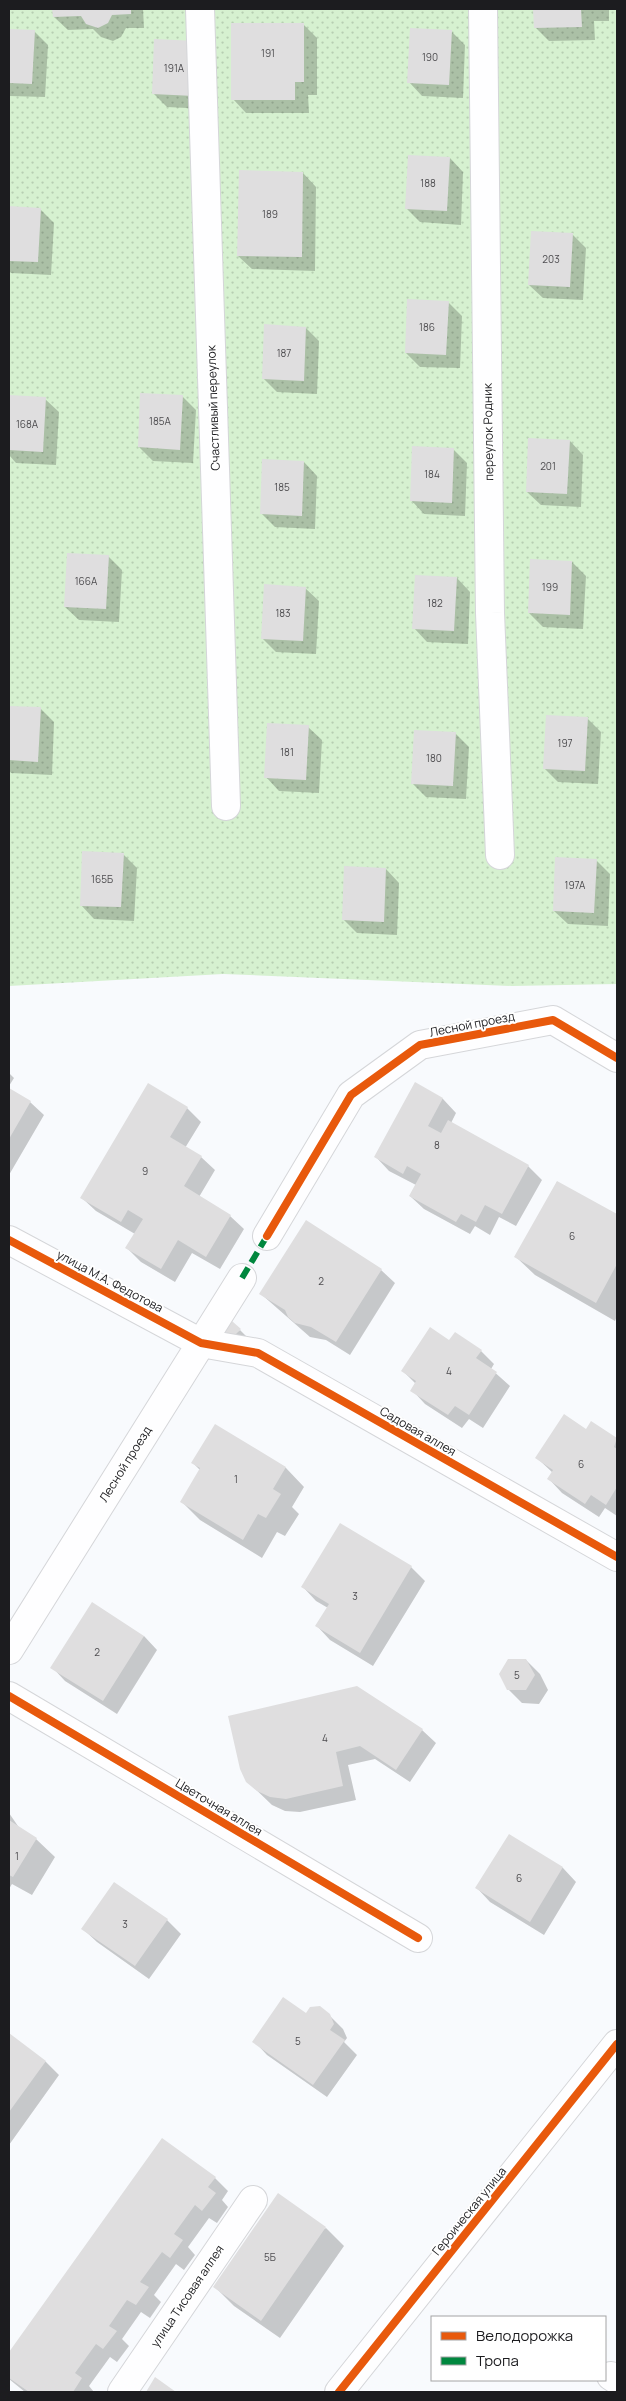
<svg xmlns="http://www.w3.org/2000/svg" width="626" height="2401" font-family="Manrope,sans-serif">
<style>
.garden{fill:url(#garden-dots)}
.shadow{fill:#0003}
.building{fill:#dfdedf}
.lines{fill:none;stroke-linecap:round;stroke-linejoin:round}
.minor-casing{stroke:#d5d6d9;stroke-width:30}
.minor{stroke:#fefeff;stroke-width:28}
.quiet{stroke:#00873e;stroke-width:6;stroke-dasharray:12 6;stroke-linecap:butt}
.cycleway-casing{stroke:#fff;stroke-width:11}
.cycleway{stroke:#e8590c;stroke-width:8}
.labels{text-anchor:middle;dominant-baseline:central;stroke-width:4;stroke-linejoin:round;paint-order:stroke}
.number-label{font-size:10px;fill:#4d4c4f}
.street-label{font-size:12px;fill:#1c1c1f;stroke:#fff}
</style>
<defs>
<pattern id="garden-dots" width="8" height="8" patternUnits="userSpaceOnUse" patternTransform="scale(1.25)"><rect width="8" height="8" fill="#d6f1d0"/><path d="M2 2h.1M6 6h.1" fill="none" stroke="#b7ceb2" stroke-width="1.8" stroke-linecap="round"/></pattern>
</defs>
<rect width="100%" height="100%" fill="#f8fafd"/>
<path class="garden" d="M9,9H617V984L512,986L223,974L9,986Z"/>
<path class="shadow" d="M54,9H143L144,28H126L121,37L113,41L101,37L93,29L68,30L54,17Z
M534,9H609V21H594L595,40L549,41L535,27Z
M303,24L317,38V95H308L309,113H246L233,99Z
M9,30L34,31L48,45L45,97L9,96Z
M452,32L465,45L463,98L422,96L409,82Z
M156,41L207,109L167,107L153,93Z
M450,158L463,172L461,225L420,222L407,209Z
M303,173L316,187L315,271L252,269L238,256Z
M9,207L40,209L54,223L51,275L11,273L9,271Z
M572,234L586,248L583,300L543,298L529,285Z
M448,302L462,316L460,368L420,367L406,353Z
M306,328L319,341L317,394L277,392L263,378Z
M182,396L196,410L193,463L153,461L139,447Z
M9,397L45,399L59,412L56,465L16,463L9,455Z
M570,441L583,455L581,507L541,505L527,492Z
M453,449L467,463L465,516L424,514L411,500Z
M304,462L317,476L315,529L275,527L261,513Z
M108,556L122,570L119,622L79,620L65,607Z
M572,562L586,576L583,629L543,627L529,613Z
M457,578L470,592L468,644L427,642L414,628Z
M305,588L319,601L316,654L276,652L262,638Z
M9,707L40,708L54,722L52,775L11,773L9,770Z
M587,718L601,732L598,784L558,782L544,768Z
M308,727L322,740L319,793L279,791L266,777Z
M455,733L469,747L466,799L426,797L413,784Z
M123,854L137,868L134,921L94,919L81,905Z
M596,860L610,874L608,926L568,924L554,911Z
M386,869L399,883L397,935L357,933L343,919Z
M9,1073L14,1078L9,1086Z
M416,1084L443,1099L456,1113L451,1123L528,1166L542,1180L516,1226L499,1217L490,1235L475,1226L470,1234L424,1209L410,1196L416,1185L389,1171L376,1157Z
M9,1089L30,1102L44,1115L9,1175Z
M187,1108L201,1122L185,1148L201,1157L215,1170L199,1197L230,1216L244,1229L220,1269L192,1253L175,1282L141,1262L127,1248L135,1234L96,1211L82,1198Z
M557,1182L617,1216V1316L615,1321L535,1275L516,1257Z
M381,1270L395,1283L350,1355L326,1340L310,1337L261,1294Z
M240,1330L253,1343L231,1336Z
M449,1342L481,1351L494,1364L491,1369L510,1386L483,1428L469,1419L462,1428L425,1404L412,1390L416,1384L403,1371Z
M592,1423L617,1439V1516L605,1508L599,1517L562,1493L549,1479L553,1473L537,1458L587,1431Z
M215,1426L286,1468L304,1487L292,1507L299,1514L285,1536L277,1532L262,1558L200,1520L182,1502L200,1470L193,1463Z
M411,1567L425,1581L373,1666L330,1640L317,1626L328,1608L316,1601L303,1587Z
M144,1636L157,1650L117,1714L65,1681L52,1667Z
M526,1660L540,1674L548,1690L539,1704L522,1703L508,1689Z
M422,1730L436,1743L410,1782L375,1759L348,1765L356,1800L300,1812L285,1811L272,1805L247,1781L241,1769Z
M9,1813L20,1829L36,1839L55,1857L32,1895L12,1884L9,1889Z
M509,1836L563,1868L576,1882L544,1935L490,1902L477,1888Z
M167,1920L181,1934L149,1979L97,1942L83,1929Z
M306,2015H329L343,2029L347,2038L344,2042L357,2055L327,2097L267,2055L254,2041Z
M9,2035L46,2062L59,2075L9,2145Z
M162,2140L215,2178L228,2191L222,2200L228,2207L217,2223L209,2218L188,2247L195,2255L184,2270L176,2264L154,2295L161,2302L150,2318L141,2312L122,2339L129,2346L117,2362L110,2357L89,2386L94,2392H25L9,2379V2354Z
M326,2228L344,2246L280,2338L234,2306L215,2287Z"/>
<path class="building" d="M52,9H131V14L112,15L108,23L98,28L86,24L81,16L53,17Z
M533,9H581L582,27L534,28Z
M231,23H304V82H295V100H231Z
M410,28L452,30L449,85L407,83Z
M9,29L35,30L32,84L9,83Z
M154,39L197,41L194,96L152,94Z
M408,155L450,157L447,211L405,209Z
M239,170L303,172L302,257L237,256Z
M9,206L41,208L38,262L9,261Z
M531,231L573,233L570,287L528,285Z
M407,299L449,301L446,355L405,353Z
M264,324L306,327L304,381L262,379Z
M140,393L183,395L180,450L138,447Z
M9,395L46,397L43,452L9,450Z
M528,438L570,440L567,494L526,492Z
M412,446L454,448L452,503L410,501Z
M262,459L304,461L302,516L260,514Z
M67,553L109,555L106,609L64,607Z
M530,559L572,561L570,615L528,613Z
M415,575L457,577L454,631L412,629Z
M264,584L306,587L303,641L261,639Z
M9,706L41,707L38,762L9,760Z
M546,715L588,717L585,771L543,769Z
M267,723L309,725L306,780L264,778Z
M414,730L456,732L453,786L411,784Z
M82,851L124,853L121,907L80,906Z
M555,857L597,859L594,913L553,911Z
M344,866L386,868L384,922L342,920Z
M415,1082L443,1098L428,1126L441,1133L448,1120L529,1165L502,1214L485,1205L476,1222L461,1214L456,1222L409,1196L421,1174L407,1166L403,1174L374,1157Z
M148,1083L188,1107L170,1137L202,1156L184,1186L231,1215L206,1257L178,1240L161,1269L125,1248L143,1219L128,1210L121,1222L80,1198Z
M9,1088L31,1101L9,1139Z
M557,1181L617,1214V1264L596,1303L514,1257Z
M306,1220L382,1269L336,1342L311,1327L295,1323L288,1317L285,1310L259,1294Z
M224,1314L241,1329L232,1338L216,1323Z
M430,1327L449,1340L455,1332L482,1350L476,1358L497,1372L469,1415L455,1406L448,1415L410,1391L416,1381L401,1371Z
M564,1414L586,1429L591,1421L617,1438L614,1447L617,1449V1487L606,1505L591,1495L585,1504L547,1479L553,1470L535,1458Z
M215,1424L286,1467L273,1489L281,1494L266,1518L258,1514L243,1540L180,1502L200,1468L191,1463Z
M340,1523L412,1566L360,1653L315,1626L329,1604L301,1587Z
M92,1602L144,1636L103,1701L50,1668Z
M508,1659H526L535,1675L526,1690H507L499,1674Z
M357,1686L423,1729L396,1770L360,1746L336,1752L343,1786L286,1799L270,1797L257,1791L246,1782L240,1769L228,1716Z
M9,1820L37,1838L13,1877L9,1875Z
M509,1834L563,1867L530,1922L475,1888Z
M114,1882L168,1919L135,1966L81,1929Z
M283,1997L306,2013L310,2007L320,2006L330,2014L334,2024L330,2030L345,2040L313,2085L252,2042Z
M9,2033L46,2061L9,2112Z
M162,2138L216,2177L208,2187L216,2193L202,2211L195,2205L174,2234L183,2240L170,2258L162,2252L140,2282L149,2287L136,2305L127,2300L109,2326L117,2331L103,2349L96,2344L75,2373L82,2378L73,2392H29L9,2378V2352Z
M278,2193L326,2227L261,2321L213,2287Z
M155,2377L176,2392H146Z"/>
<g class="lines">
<g class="minor-casing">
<path id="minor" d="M200,9L226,806
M483,9L490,613L500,855
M267,1236L351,1095L420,1045L553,1020L617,1058
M9,1240L201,1343L258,1353L617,1557
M9,1650L242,1278
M9,1696L418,1938
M611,2376L617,2380
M122,2392L253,2200
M339,2392L617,2044"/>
</g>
<use href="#minor" class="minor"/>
<path class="quiet" d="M242,1278L267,1236"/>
<g class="cycleway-casing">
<path id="cycleway" d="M267,1236L351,1095L420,1045L553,1020L617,1058
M9,1240L201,1343L258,1353L617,1557
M9,1696L418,1938
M339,2392L617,2044"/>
</g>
<use href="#cycleway" class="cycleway"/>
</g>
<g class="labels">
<g class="number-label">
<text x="268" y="53">191</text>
<text x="430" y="57">190</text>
<text x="174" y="68">191А</text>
<text x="428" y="183">188</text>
<text x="270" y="214">189</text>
<text x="551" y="259">203</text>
<text x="427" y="327">186</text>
<text x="284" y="353">187</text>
<text x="160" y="421">185А</text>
<text x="27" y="424">168А</text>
<text x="548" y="466">201</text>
<text x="432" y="474">184</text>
<text x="282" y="487">185</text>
<text x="86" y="581">166А</text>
<text x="550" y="587">199</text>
<text x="435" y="603">182</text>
<text x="283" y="613">183</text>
<text x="565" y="743">197</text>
<text x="287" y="752">181</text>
<text x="434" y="758">180</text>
<text x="102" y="879">165Б</text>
<text x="575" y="885">197А</text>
<text x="437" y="1145">8</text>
<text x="145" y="1171">9</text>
<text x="572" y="1236">6</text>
<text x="321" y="1281">2</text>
<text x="449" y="1371">4</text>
<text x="581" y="1464">6</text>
<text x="236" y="1479">1</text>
<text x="355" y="1596">3</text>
<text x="97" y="1652">2</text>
<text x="517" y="1675">5</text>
<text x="325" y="1738">4</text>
<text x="17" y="1856">1</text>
<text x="519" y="1878">6</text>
<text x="125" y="1924">3</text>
<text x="298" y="2041">5</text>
<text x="270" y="2257">5Б</text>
</g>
<g class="street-label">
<text transform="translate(213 408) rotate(-92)">Счастливый переулок</text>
<text transform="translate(488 432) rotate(-91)">переулок Родник</text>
<text transform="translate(472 1024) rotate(-11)">Лесной проезд</text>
<text transform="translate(110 1281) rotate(28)">улица М.А. Федотова</text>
<text transform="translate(418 1431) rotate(30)">Садовая аллея</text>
<text transform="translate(125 1464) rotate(-58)">Лесной проезд</text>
<text transform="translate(219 1807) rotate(31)">Цветочная аллея</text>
<text transform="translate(469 2211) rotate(-51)">Героическая улица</text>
<text transform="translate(187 2296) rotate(-56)">улица Тисовая аллея</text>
</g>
</g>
<rect width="626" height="2401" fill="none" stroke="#1c1c1f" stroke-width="20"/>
<rect x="431" y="2316" width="175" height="65" fill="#ffffff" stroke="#a4a4a5"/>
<rect x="441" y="2332" width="25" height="8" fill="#e8590c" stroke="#a4a4a5"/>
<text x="476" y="2341" font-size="15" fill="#1c1c1f">Велодорожка</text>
<rect x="441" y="2357" width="25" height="8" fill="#00873e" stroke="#a4a4a5"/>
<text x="476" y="2366" font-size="15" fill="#1c1c1f">Тропа</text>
</svg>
